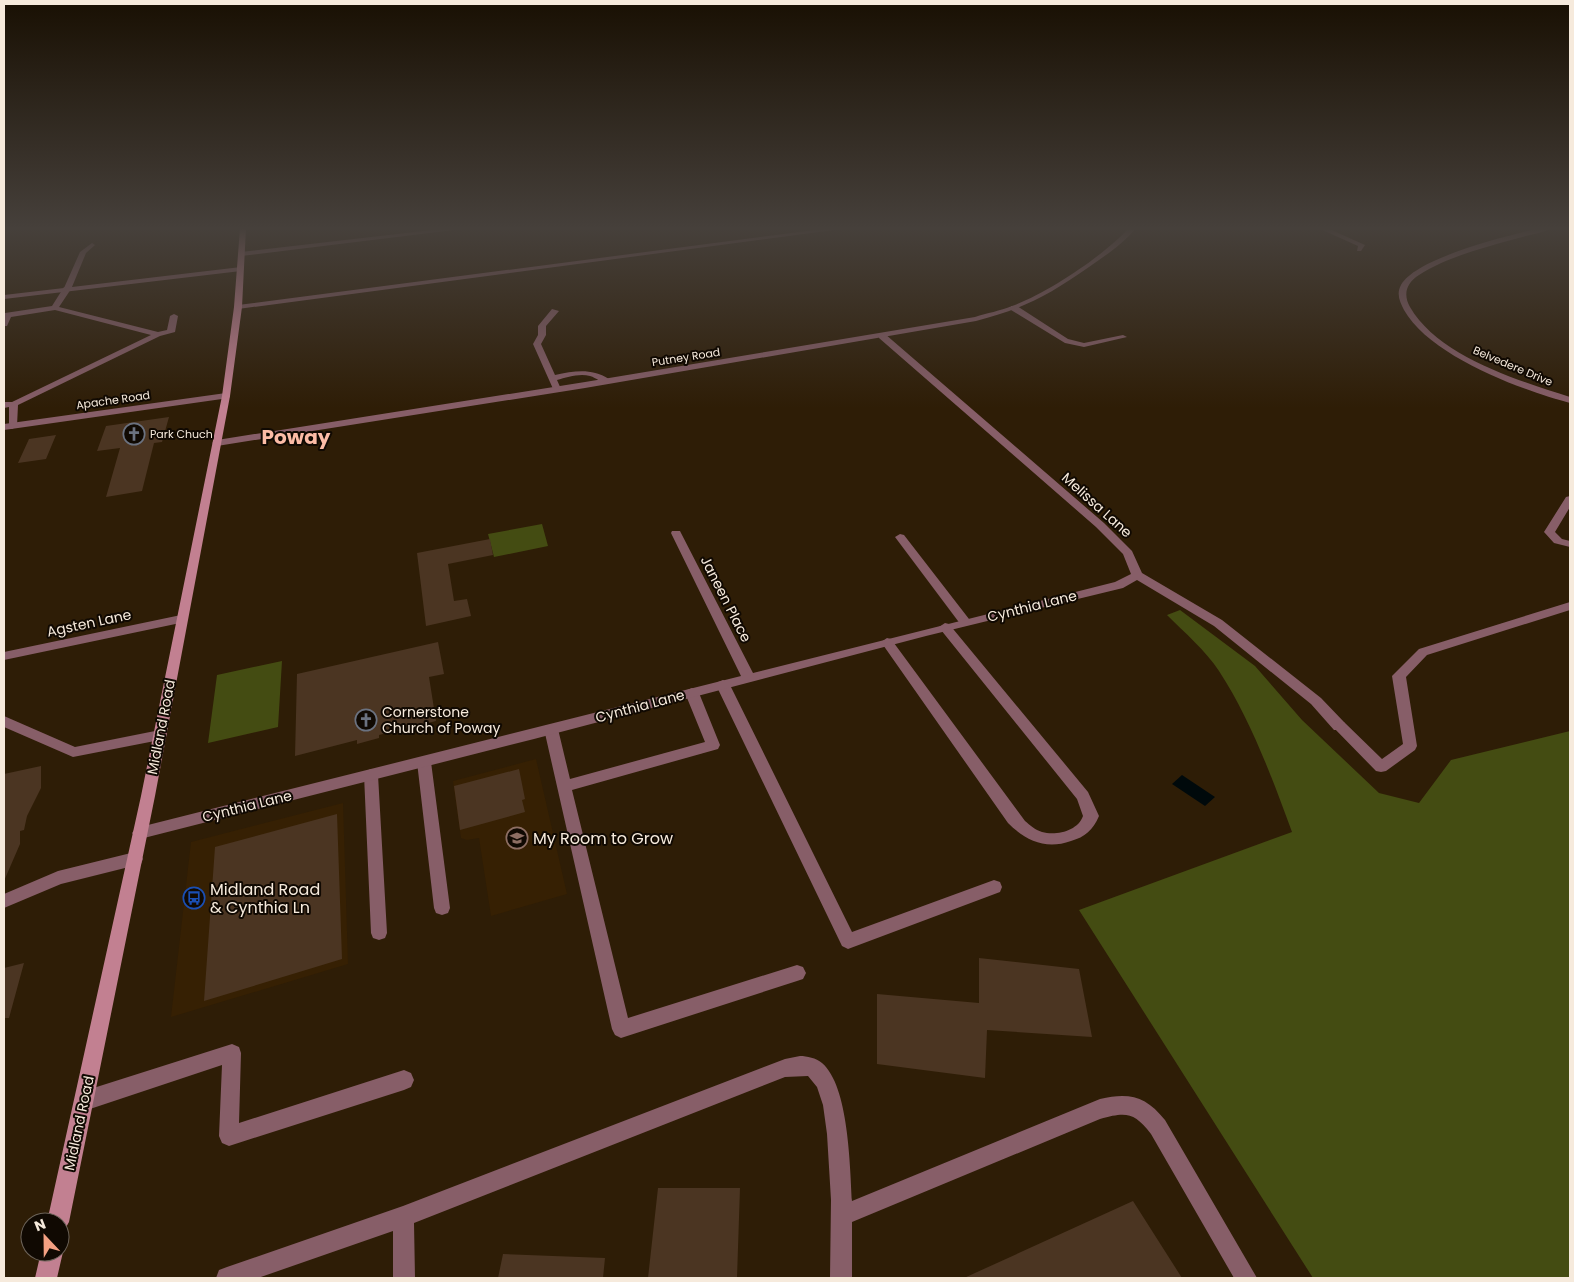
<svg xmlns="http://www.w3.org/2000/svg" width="1574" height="1282" font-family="Poppins,sans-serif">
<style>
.built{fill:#362003}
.green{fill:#444c12}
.water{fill:#00090b}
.building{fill:#4b3522}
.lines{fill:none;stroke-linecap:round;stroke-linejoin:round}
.service{fill:#875e68;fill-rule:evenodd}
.minor{fill:#875e68;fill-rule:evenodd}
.tertiary{fill:#875e68;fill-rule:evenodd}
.secondary{fill:#c28091;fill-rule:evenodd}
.labels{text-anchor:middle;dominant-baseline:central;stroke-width:4;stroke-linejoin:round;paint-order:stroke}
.far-street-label{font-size:11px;fill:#f6eadc;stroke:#100902}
.far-poi-label{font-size:11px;fill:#f6eadc;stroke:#100902;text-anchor:start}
.street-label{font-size:14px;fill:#f6eadc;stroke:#100902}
.poi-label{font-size:14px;fill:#f6eadc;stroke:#100902;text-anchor:start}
.near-poi-label{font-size:16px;fill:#f6eadc;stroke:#100902;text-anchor:start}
.far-town-label{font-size:20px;font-weight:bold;fill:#fcbca6;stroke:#100902}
</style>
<rect width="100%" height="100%" fill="#2e1d06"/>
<path class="built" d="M536,759L567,894L491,916L479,838L467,840L461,838L453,781Z
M343,803L348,964L171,1017L191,842Z"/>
<path class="green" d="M542,524L548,546L494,557L488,534Z
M1180,610L1255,666L1302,720L1379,793L1419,803L1451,760L1570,731V1278H1313L1079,910L1292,832C1272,778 1251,720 1219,671C1205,650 1185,633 1167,615Z
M282,661L278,727L208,743L217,675Z"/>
<path class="water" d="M1182,775L1215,797L1205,806L1172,784Z"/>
<path class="building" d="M169,417L162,442L154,443L142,491L106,497L120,448L97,451L106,426Z
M56,435L46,459L18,463L29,439Z
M490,539L493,555L448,564L454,601L467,599L471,616L426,626L417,553Z
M438,642L444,674L429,677L436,721L379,735V738L357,744V740L295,756L297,674Z
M41,766V788L27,816L24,830L20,831V844L4,881V774Z
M519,769L525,799L522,800L525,812L460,830L454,786Z
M337,814L342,959L204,1001L215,847Z
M979,958L1079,969L1092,1037L987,1030L985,1078L877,1064V994L979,1003Z
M24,963L9,1018H4V968Z
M658,1188H740L737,1278H648Z
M1133,1201L1182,1278H964Z
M503,1254L605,1258L603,1278H498Z"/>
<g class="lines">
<path class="service" d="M1318,228H1327L1365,245L1361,251H1357L1358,246Z
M64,287L71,289L59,307L158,332L167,330L170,316L174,314L178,316L175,332L160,336L18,405L17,426L12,429L9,428V407L4,408V402H12L151,335L55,310L11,317L7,326H4L5,313L52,306Z
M1011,306H1017L1068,339L1084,343L1123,335L1127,337L1084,347L1065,343L1011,310Z
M552,309L559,311L546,326V335L541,344L555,375C575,371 591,368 609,379V383C602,384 597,378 590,376C580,373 567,377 557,380L561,389L554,391L533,344L538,335V326Z
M1570,496V507L1555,532L1562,539L1570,541V547L1554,543L1544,532L1566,497Z
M900,534L904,535L969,619L971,622L969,625H961L895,537Z
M1570,602V610L1427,655L1406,677L1417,746L1415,750L1386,771L1381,772L1376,771L1332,726L1334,722H1344L1382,759L1403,744L1392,676L1419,649Z
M945,623L949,624L1088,792L1099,816C1093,830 1085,837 1071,841C1046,850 1026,841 1008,823L881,642L887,638L891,639L1025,821C1030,825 1035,830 1042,832C1056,836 1078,831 1083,816L1077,799L941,630L939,627Z
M723,680L728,682L730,685L852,932L994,880L1000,882L1002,887L1000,892L848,949L842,946L716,685L718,682Z
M692,688L697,690L699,693L720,745L718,749L572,790L628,1018L797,965L803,967L806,973L803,979L797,981L621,1038L615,1035L612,1029L544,729L546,725H556L558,729L570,779L705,742L685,693L687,690Z
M4,716L75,747L160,730L165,731L167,735L165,739L160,740L73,757L4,727Z
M424,757L429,758L431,762L450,908L448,913L442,915L436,913L434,908L417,762L419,758Z
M371,769L376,771L378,775L387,933L385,938L379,940L373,938L371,933L364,775L366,771Z
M135,852L141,854L143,859L141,864L61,884L4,908V894L58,871Z
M232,1044L239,1047L241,1053L239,1123L404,1070L411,1073L414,1080L411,1087L404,1090L229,1146L222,1143L219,1136L222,1065L84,1111L77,1108L74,1101L77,1094L84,1091Z
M800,1056C807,1056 816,1058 822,1063C849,1086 850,1167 852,1201L1100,1099C1129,1092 1146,1096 1165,1120L1257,1278H1234L1151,1134C1134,1112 1126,1112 1100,1119L852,1222V1278H830L831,1200L827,1134L823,1105L817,1087L808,1076L785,1077L414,1223L415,1278H393V1231L258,1278H216L219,1270L227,1267L403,1206L785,1059Z"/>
<path class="minor" d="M449,228H470L241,256L238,254L241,252Z
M830,228H849L238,309L234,307L238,305Z
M1539,228H1551C1541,234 1526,235 1515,239C1482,248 1447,257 1419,275C1406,283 1403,295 1410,307C1438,356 1519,381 1570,397V403C1521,390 1430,356 1404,310C1400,302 1396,294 1401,285C1417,257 1508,236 1539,228Z
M92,243L95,245L86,253L72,287L241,267L244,269L241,271L4,299V295L64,288L80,252Z
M879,334H885L1104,523L1132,551L1142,573L1222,620L1321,698L1344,722L1346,726L1344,730H1334L1311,704L1214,626L1137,580L1123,588L926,636L534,739L140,839L135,837L132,833L135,829L140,827L741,676L671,533L672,531H680L681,533L753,673L1115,582L1131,574L1123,554L1096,527L879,338Z
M226,393L230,396L229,398L4,430V424Z
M181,615L187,619L185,622L4,660V652Z"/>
<path class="tertiary" d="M1129,228H1136C1123,244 1106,255 1089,267C1049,295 1023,309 976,321L585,388L217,446L212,443L217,440L585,382L975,317C987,313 1000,311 1012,306C1048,293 1103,256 1129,228Z"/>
<path class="secondary" d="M240,228H246L242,307L230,396L155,796L69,1222L65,1229L60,1232V1222H47L141,796L222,396L234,307Z
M60,1245L63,1252L57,1278H35L41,1252H60Z"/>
</g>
<linearGradient id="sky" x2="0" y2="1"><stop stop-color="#191003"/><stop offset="0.56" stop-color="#46403b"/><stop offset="1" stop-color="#46403b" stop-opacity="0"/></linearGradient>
<rect width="1574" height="408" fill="url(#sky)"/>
<defs>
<g id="church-ring" transform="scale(1.125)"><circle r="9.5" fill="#100902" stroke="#6b7280" stroke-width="1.5"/><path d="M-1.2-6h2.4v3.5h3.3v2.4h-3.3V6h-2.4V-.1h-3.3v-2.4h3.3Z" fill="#6b7280"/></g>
<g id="school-ring" transform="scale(1.125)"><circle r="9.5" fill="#100902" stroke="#8d6e63" stroke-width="1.5"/><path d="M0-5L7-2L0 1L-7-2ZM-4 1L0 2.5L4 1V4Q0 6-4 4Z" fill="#8d6e63"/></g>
<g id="bus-ring" transform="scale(1.125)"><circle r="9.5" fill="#100902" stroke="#1a4fb4" stroke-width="1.5"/><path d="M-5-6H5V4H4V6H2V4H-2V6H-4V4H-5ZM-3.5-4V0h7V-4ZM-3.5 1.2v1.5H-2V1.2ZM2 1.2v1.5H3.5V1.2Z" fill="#1a4fb4"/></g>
</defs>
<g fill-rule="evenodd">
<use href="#church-ring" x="134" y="434"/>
<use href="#church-ring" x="366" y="720"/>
<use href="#school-ring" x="517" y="838"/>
<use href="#bus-ring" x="194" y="898"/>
</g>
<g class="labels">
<g class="far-street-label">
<text transform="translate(686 357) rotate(-9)">Putney Road</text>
<text transform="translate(1513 366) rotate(23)">Belvedere Drive</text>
<text transform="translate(113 400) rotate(-8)">Apache Road</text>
</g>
<g class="far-poi-label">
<text x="150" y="434">Park Chuch</text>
</g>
<g class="street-label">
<text transform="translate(1097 505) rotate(42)">Melissa Lane</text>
<text transform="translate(726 599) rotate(63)">Janeen Place</text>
<text transform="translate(1032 606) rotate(-14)">Cynthia Lane</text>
<text transform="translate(89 623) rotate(-12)">Agsten Lane</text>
<text transform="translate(640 706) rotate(-15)">Cynthia Lane</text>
<text transform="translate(161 727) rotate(-79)">Midland Road</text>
<text transform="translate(247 806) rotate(-14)">Cynthia Lane</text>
<text transform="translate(79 1123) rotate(-78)">Midland Road</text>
</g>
<g class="poi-label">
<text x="382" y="712">Cornerstone<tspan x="382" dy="16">Church of Poway</tspan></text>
</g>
<g class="near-poi-label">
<text x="533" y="838">My Room to Grow</text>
<text x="210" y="889">Midland Road<tspan x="210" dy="18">&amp; Cynthia Ln</tspan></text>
</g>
<g class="far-town-label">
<text x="296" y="437">Poway</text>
</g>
</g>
<rect width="1574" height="1282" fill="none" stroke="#f6eadc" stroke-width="10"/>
<g transform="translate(45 1237) rotate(338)"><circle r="24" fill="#100902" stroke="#6c6359"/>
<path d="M0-4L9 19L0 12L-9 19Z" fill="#f3a082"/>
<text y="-8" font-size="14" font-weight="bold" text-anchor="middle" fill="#f6eadc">N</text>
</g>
</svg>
